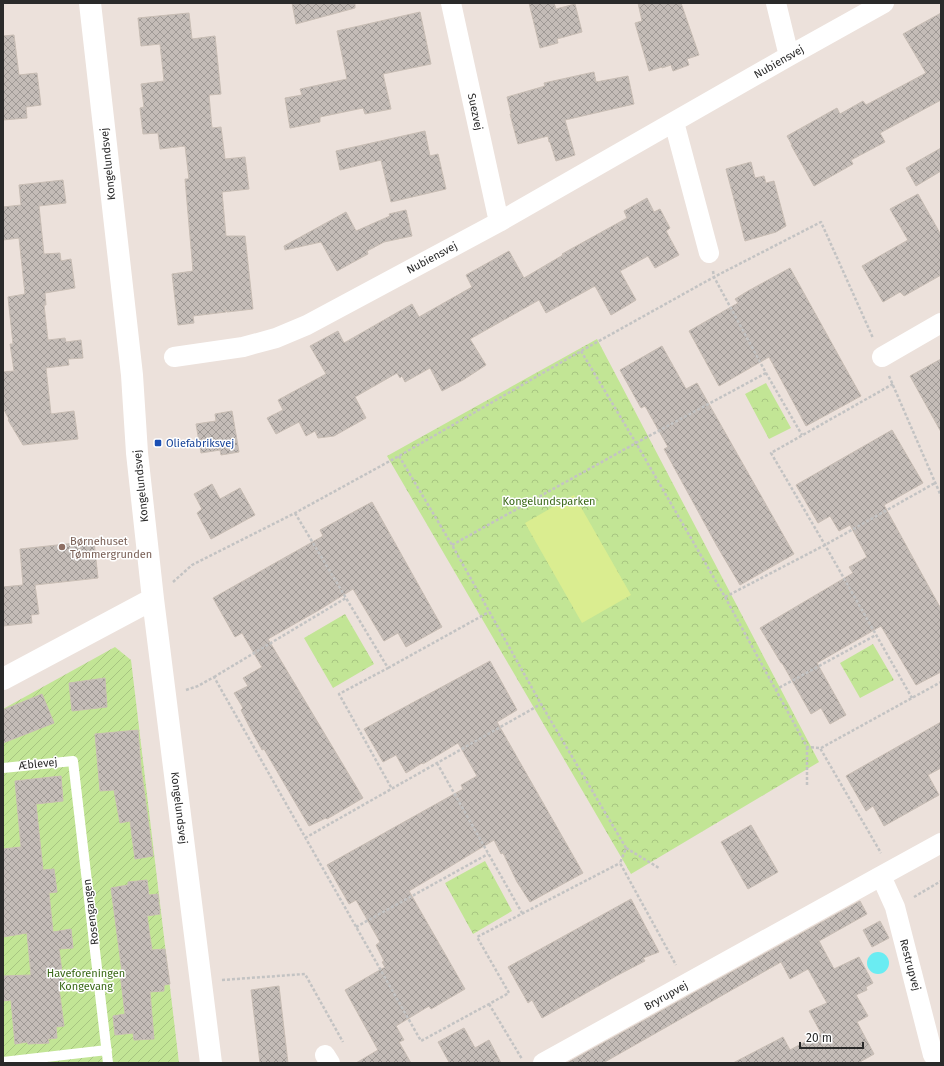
<svg xmlns="http://www.w3.org/2000/svg" width="944" height="1066" font-family="'Fira Sans',sans-serif">
<style>
.forest{fill:url(#forest-crowns)}
.garden{fill:url(#garden-furrows)}
.pitch{fill:#daed90}
.water{fill:#6aecf2}
.building{fill:url(#building-cross-hatch);stroke:#c8bdb4}
.lines{fill:none;stroke-linecap:round;stroke-linejoin:round}
.path{stroke:#c3c3c3;stroke-width:2.5;stroke-dasharray:3 2;stroke-linecap:butt}
.lane{stroke:#fff;stroke-width:10}
.street{stroke:#fff;stroke-width:20}
.secondary{stroke:#fff;stroke-width:22}
.transit-dot{fill:#1a4fb4;stroke:#fff;stroke-width:1.5}
.education-dot{fill:#8d6e63;stroke:#fff;stroke-width:1.5}
.labels{text-anchor:middle;dominant-baseline:central;stroke-width:3;stroke-linejoin:round;paint-order:stroke}
.street-label{font-size:11px;fill:#2a2a2a;stroke:#fff}
.transit-label{font-size:11px;fill:#164399;stroke:#fff;text-anchor:start}
.park-label{font-size:11px;fill:#3a6917;stroke:#fff}
.education-label{font-size:11px;fill:#785e54;stroke:#fff;text-anchor:start}
</style>
<defs>
<pattern id="forest-crowns" width="20" height="18" patternUnits="userSpaceOnUse"><rect width="20" height="18" fill="#c2e595"/><path d="M2 6a3 3 0 1 1 6 0M12 15a3 3 0 1 1 6 0" fill="none" stroke="#a7c581"/></pattern>
<pattern id="garden-furrows" width="10" height="10" patternUnits="userSpaceOnUse"><rect width="10" height="10" fill="#c2e595"/><path d="M-1 1l2-2M0 10L10 0M9 11l2-2" fill="none" stroke="#a7c581"/></pattern>
<pattern id="building-cross-hatch" width="8" height="8" patternUnits="userSpaceOnUse"><rect width="8" height="8" fill="#c4bcb7"/><path d="M0 0l8 8M0 8l8-8" fill="none" stroke="#9f9995"/></pattern>
</defs>
<rect width="100%" height="100%" fill="#ece1db"/>
<path class="forest" d="M597,339L819,762L631,874L387,456Z
M766,383L791,428L769,439L745,394Z
M345,614L374,664L333,688L304,638Z
M873,644L894,680L860,698L840,663Z
M485,861L512,911L473,934L445,883Z"/>
<path class="garden" d="M115,647L131,660L179,1063H3V709Z"/>
<path class="pitch" d="M574,495L631,595L582,623L525,523Z"/>
<path class="water" d="M867 963a11 11 0 1 1 22 0a11 11 0 1 1-22 0Z"/>
<path class="building" d="M292,3H355V8L296,24Z
M529,3H554L556,9L575,4L582,32L557,39L558,43L540,48Z
M638,3H681L699,55L687,59L689,65L673,71L671,65L662,68V67L649,71L635,23L642,21Z
M420,12L431,64L383,74L391,109L365,114L363,108L320,117V122L290,128L285,98L302,95L300,89L347,79L337,31Z
M189,13L192,39L215,36L221,94L209,95L212,128L221,127L225,159L245,157L249,189L222,192L226,236H245L253,309L227,312L225,308L226,312L193,316L194,323L178,325L172,274L193,271L185,179H189L185,146L160,149L158,133L143,134L140,108L144,107L141,84L164,81L160,44L141,46L138,18Z
M941,13V100L880,133L885,142L851,160L853,164L814,186L791,145H792L787,136L837,108L840,114L863,101L866,105L926,73L903,34Z
M14,35L19,75L37,73L41,105L26,107L27,118L3,120V36Z
M594,72L596,82L628,76L634,104L565,120L575,155L556,161L550,142H549L548,136L518,144L510,114H511L507,97L545,86L544,83Z
M425,131L430,156L438,154L446,189L391,202L381,160L340,170L336,151Z
M941,148V171L916,186L906,168Z
M751,162L755,178L764,176L766,183L774,181L786,226L776,232L745,241L726,169Z
M63,180L66,203L39,206L44,254L60,253L61,261L71,259L75,288L45,293L46,305H44L48,340L65,338L66,342L81,340L83,358L68,359L69,365L46,368L51,414L74,411L78,439L23,445L8,420L9,419L3,408V372L14,371L10,344H13L8,297L25,294L19,238L3,240V207L21,205L19,185Z
M918,194L941,235V275L904,296L900,292L883,302L862,266L908,240L890,209Z
M647,198L654,212L660,209L670,228L666,231L679,255L655,268L648,256L620,271L636,300L628,305L611,315L595,286L546,313L539,300L470,339L486,365L463,380L442,391L430,368L405,382L402,376L400,378L397,373L355,397L366,418L334,436L318,438L315,431L306,436L299,422L276,434L267,418L283,410L278,400L326,374L310,346L338,331L344,343L412,304L419,317L472,287L466,275L509,251L524,278L563,255L562,254L627,218L624,211Z
M406,210L412,236L384,242L367,251L368,254L337,271L321,242L285,250L284,246L346,212L356,231L390,216L389,214Z
M790,268L861,396L806,426L769,357L719,386L689,331L738,303L735,299L748,291Z
M662,346L686,389L697,383L794,554L740,585L717,546L664,449L668,447L645,406L641,408L620,370Z
M941,359V432L910,376Z
M232,411L239,452L221,455L220,450L201,453L196,424L216,421L215,414Z
M892,430L923,483L884,505L941,609V672L916,685L881,626L817,663L846,715L830,724L821,708L811,714L782,663H781L760,628L853,573L849,567L867,557L850,525L839,531L830,516L818,523L796,485Z
M212,484L220,499L240,488L255,515L211,539L197,513L202,509L194,494Z
M372,502L442,627L406,647L398,633L384,641L353,589L319,610L268,639L363,798L327,819L326,818L309,826L264,749L262,750L249,726L241,710L243,708L234,693L248,686L243,678L262,667L242,633L235,637L213,598L323,536L320,530Z
M94,541L98,578L35,585L39,614L31,615L32,623L3,626V587L23,585L20,549Z
M490,661L517,710L497,722L583,873L530,902L517,882L503,853L501,854L494,840L451,866L409,891L465,989L431,1009L429,1006L396,1026L404,1040L399,1042L411,1063H356L378,1050L345,990L385,967L382,962L384,961L376,945L380,942L356,900L349,904L327,865L463,789L461,785L477,776L458,743L423,764L422,763L406,773L396,755L383,762L364,729Z
M105,678L107,707L72,711L69,683Z
M42,694L54,723L3,743V710Z
M941,722V768L928,775L939,795L884,826L873,806L866,811L846,776Z
M138,730L141,768L153,856L135,859L130,821L120,823L114,790L100,791L95,734Z
M61,776L63,801L36,804L43,870L54,869L57,892L49,893L53,932L71,929L73,948L59,949L64,987L59,988L64,1026L56,1027L57,1038L48,1039L49,1043L28,1044L27,1042L15,1044L11,1000L3,1001V976L31,975L27,933L3,937V849L21,847L15,781Z
M751,825L778,872L748,889L721,842Z
M147,880L149,895L158,894L160,914L147,916L152,950L165,949L170,984L164,985V991L150,992L154,1039L134,1040L133,1033L115,1035L113,1016L125,1014L120,973L122,972L111,888L128,885V882Z
M631,899L659,952L643,958L645,961L618,975L542,1018L532,1000L528,1003L508,967Z
M860,901L867,914L819,941L834,969L859,957L873,983L866,987L867,990L856,995L868,1016L857,1022L874,1054L858,1063H733L783,1037L790,1050L821,1033L809,1011L827,1003L808,969L790,979L781,962L603,1063H567Z
M880,921L889,938L872,947L863,930Z
M279,986L288,1063H260L251,990Z
M464,1028L475,1048L489,1040L501,1063H447L449,1062L438,1042Z"/>
<g class="lines">
<path class="path" d="M713,271L714,277L766,373L802,435
M581,351L636,443L725,597L807,747L820,748L881,853
M889,376L941,496
M893,384L771,453L825,545L912,698
M399,456L452,545L541,704L626,848L620,863L676,965
M295,513L388,668L339,694L392,789
M452,545L636,443L766,373
M173,582L192,565L295,513L399,456L581,351L714,277L821,222L873,338
M725,597L825,545L935,483
M388,668L489,612
M214,677L346,598
M186,690L198,686L214,677L421,1041L489,1004L509,993L477,937L620,863
M775,690L876,635
M807,747V785
M821,748L941,682
M437,763L522,913
M305,838L541,704
M626,848L659,868
M914,897L941,881
M356,927L488,854
M222,980L305,974L343,1042
M489,1004L522,1059"/>
<path class="lane" d="M3,768L73,761L108,1063
M3,1062L107,1050"/>
<path class="street" d="M451,3L499,222
M776,3L789,56
M674,122L709,253
M174,357L243,347L276,338L307,325L499,222L789,56L884,3
M882,357L941,323
M881,876L941,843
M325,1055L330,1063
M543,1063L881,876L895,907L933,1055"/>
<path class="secondary" d="M90,3L132,375L137,453L153,599L211,1063
M3,679L153,599"/>
</g>
<rect class="transit-dot" x="154" y="439" width="8" height="8" rx="2"/>
<circle class="education-dot" cx="62" cy="547" r="4"/>
<g class="labels">
<g class="street-label">
<text transform="translate(779 62) rotate(-30)">Nubiensvej</text>
<text transform="translate(475 112) rotate(78)">Suezvej</text>
<text transform="translate(108 164) rotate(-96)">Kongelundsvej</text>
<text transform="translate(432 258) rotate(-28)">Nubiensvej</text>
<text transform="translate(141 486) rotate(-96)">Kongelundsvej</text>
<text transform="translate(38 764) rotate(-6)">Æblevej</text>
<text transform="translate(179 808) rotate(83)">Kongelundsvej</text>
<text transform="translate(91 912) rotate(-97)">Rosengangen</text>
<text transform="translate(910 965) rotate(75)">Restrupvej</text>
<text transform="translate(666 996) rotate(-29)">Bryrupvej</text>
</g>
<g class="transit-label">
<text x="166" y="443">Oliefabriksvej</text>
</g>
<g class="park-label">
<text x="549" y="501">Kongelundsparken</text>
<text x="86" y="973">Haveforeningen<tspan x="86" dy="13">Kongevang</tspan></text>
</g>
<g class="education-label">
<text x="70" y="541">Børnehuset<tspan x="70" dy="13">Tømmergrunden</tspan></text>
</g>
</g>
<rect width="944" height="1066" fill="none" stroke="#2a2a2a" stroke-width="8"/>
<path d="M800 1042v6h63v-6" fill="none" stroke="#2a2a2a" stroke-width="2"/>
<text x="806" y="1042" font-size="12" fill="#2a2a2a" stroke="#ffffff" stroke-width="3" paint-order="stroke">20 m</text>
</svg>
